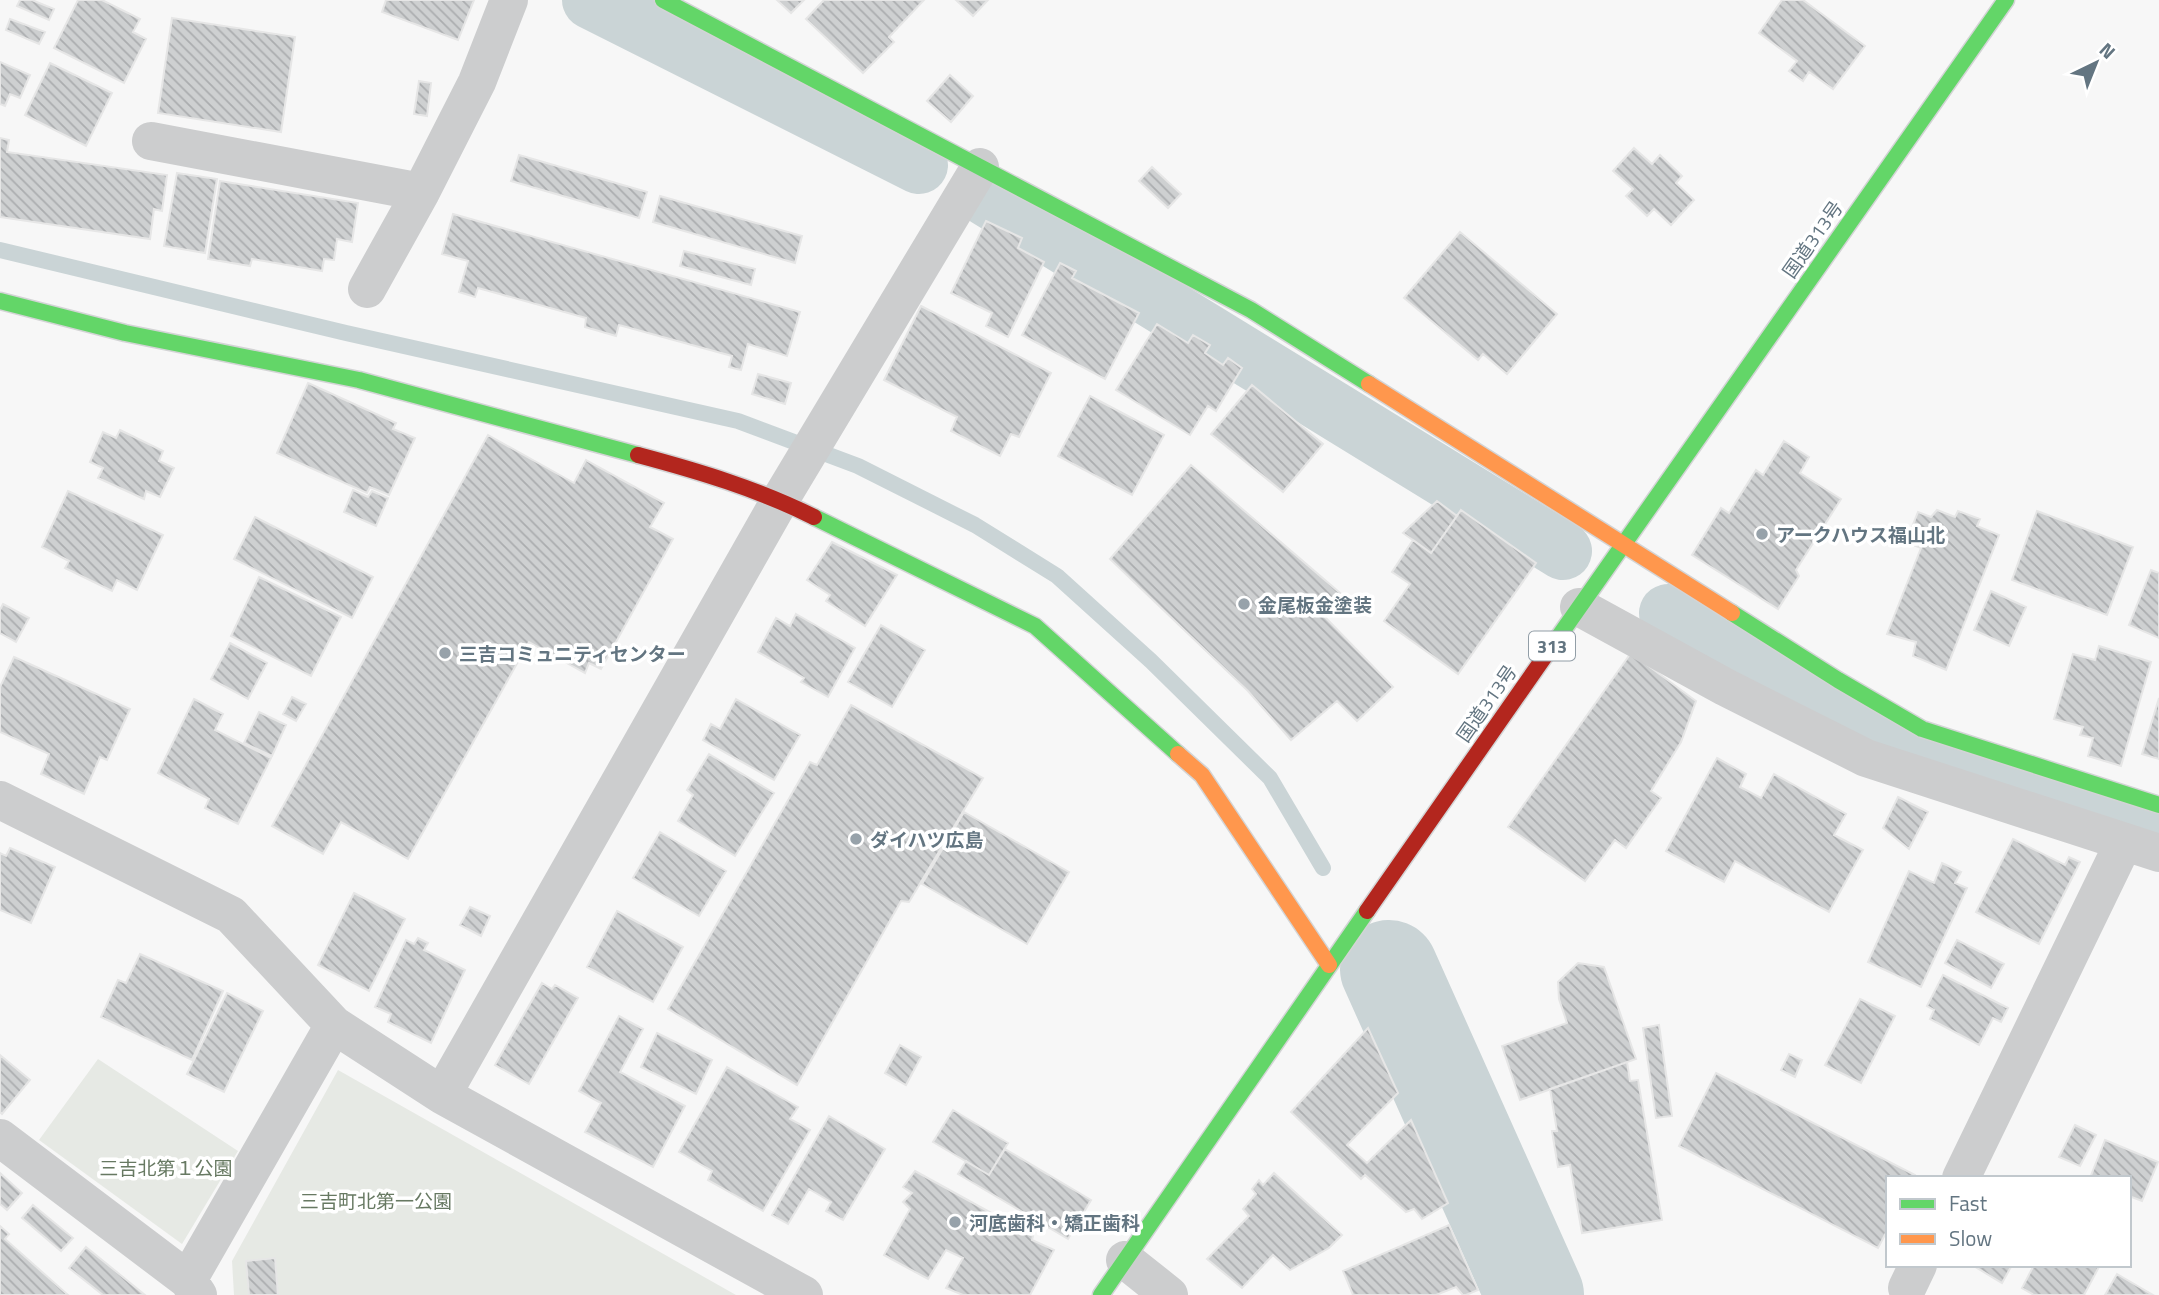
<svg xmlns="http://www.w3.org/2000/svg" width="2159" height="1295" font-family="'Titillium Web','Noto Sans JP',sans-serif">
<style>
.park{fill:#e6e9e4}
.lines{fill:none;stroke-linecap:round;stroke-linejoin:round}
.stream{stroke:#cad4d6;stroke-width:16}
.canal{stroke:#cad4d6;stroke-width:58}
.river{stroke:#cad4d6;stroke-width:98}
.building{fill:url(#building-back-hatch);stroke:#e6e6e6;stroke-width:2}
.fast-casing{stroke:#d3d4d5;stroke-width:19}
.slow-casing{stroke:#d3d4d5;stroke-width:19}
.jam-casing{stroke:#d3d4d5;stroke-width:19}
.street{stroke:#cccdce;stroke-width:38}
.fast{stroke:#63d668;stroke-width:16}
.slow{stroke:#ff974d;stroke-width:16}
.jam{stroke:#b3261e;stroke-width:16}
.poi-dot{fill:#97a2aa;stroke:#fff;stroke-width:2.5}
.labels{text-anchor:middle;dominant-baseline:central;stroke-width:7;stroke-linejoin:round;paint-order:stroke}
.shield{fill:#fff;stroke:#929ea7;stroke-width:2}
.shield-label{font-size:18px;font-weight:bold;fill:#637581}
.street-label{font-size:19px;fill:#637581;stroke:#fff}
.poi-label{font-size:19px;font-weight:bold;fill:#637581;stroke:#fff;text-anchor:start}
.park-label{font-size:19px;fill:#677962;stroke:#fff}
</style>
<defs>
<pattern id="building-back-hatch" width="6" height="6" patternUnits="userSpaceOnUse" patternTransform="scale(1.75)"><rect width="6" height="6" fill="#ced0d1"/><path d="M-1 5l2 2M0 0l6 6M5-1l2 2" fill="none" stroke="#abadaf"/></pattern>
</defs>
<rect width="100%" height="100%" fill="#f7f7f7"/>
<path class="park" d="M98,1059L238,1151L182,1244L39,1140Z
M338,1070L736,1295H234L232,1261Z"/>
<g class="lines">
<path class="stream" d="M0,250L346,333L738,421L858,466L975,525L1057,576L1151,661L1270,778L1323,868"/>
<path class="canal" d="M591,0L919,165
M986,197L1563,551
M1668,613L1870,733L2098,813L2159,830"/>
<path class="river" d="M1389,969L1535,1295"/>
</g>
<path class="building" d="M20,0H32L54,9L49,20L17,6Z
M78,0H102L140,19L133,32L146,39L124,83L54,48Z
M386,0H474L458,40L382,12Z
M777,0H804L791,13Z
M824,0H924L889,37L894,42L863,73L806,19Z
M956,0H988L973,16Z
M1782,0H1803L1865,46L1833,89L1809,72L1803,81L1789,71L1797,61L1759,33Z
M172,18L295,37L281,132L158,113Z
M10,19L45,32L39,44L6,30Z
M0,62L30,75L20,98L10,94L5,106L0,104Z
M50,63L112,93L86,146L25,115Z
M950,75L973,96L951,122L927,101Z
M419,81L431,83L427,116L414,114Z
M0,138L9,140L7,152L167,175L162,211L154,209L150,239L0,217Z
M1634,148L1652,164L1660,155L1682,176L1676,183L1694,200L1671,225L1654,209L1647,216L1626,196L1633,189L1613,171Z
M519,155L647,192L639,218L511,181Z
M1152,167L1181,194L1168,208L1139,181Z
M177,173L217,179L205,253L164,246Z
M220,181L358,203L352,242L337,239L334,260L324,259L322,271L252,259L250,266L208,259Z
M660,196L802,236L795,263L653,222Z
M453,214L800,312L787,356L748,344L741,370L729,367L732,356L619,325L616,336L585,327L586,318L478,288L475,297L459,292L468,261L442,254Z
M986,221L1022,238L1018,248L1044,262L1008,337L986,326L992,313L951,293Z
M1460,232L1557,314L1507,374L1483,354L1478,360L1404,298Z
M684,251L755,269L751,285L680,266Z
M1060,263L1076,271L1072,278L1139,313L1105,379L1022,335Z
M921,306L1051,373L1019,437L1011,434L1000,456L951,431L957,417L884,380Z
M1157,324L1188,343L1193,335L1210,345L1205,353L1223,365L1228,358L1242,368L1216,411L1208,406L1190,435L1116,390Z
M758,374L791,383L785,404L752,394Z
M308,383L396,423L393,429L415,438L389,495L370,487L367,493L277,453Z
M1252,385L1323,444L1283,492L1211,434Z
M1090,396L1164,435L1132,495L1058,456Z
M120,430L163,451L159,461L174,468L160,497L146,491L144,499L98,478L103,468L90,462L103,432L116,438Z
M488,435L574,483L586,460L664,503L650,527L673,539L601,669L589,663L585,673L529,642L408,859L341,822L323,854L272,826Z
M1784,441L1809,457L1800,473L1841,499L1796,570L1799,576L1778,609L1692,555L1721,508L1729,513L1756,470L1763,475Z
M1191,465L1340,593L1323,615L1393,687L1357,721L1337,701L1291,740L1248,691L1110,559Z
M353,490L368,497L372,491L388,498L376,526L344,512Z
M68,491L163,535L137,590L117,580L112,591L65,568L69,561L42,547Z
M1437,501L1457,516L1431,553L1403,533Z
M1461,510L1536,563L1458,674L1384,621L1410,584L1392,572L1413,540L1431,553Z
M1937,510L1955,517L1958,511L1980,519L1977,526L1999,535L1946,670L1913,656L1916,642L1887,634L1921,548L1906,542L1918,512L1931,517Z
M2037,511L2133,547L2107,615L2012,580Z
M255,517L373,577L352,618L234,559Z
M832,542L897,575L865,626L826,601L830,595L807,580Z
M2151,570L2159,573V638L2129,625Z
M259,577L341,617L311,676L231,636Z
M1991,591L2026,607L2009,646L1974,630Z
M3,604L29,618L16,642L0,633V610Z
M796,614L855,648L828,697L801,682L804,678L758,652L776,618L790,626Z
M881,625L925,650L892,707L848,682Z
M230,643L267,663L248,699L211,679Z
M2099,646L2151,662L2121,766L2088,756L2093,738L2080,735L2083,727L2054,719L2073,654L2095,660Z
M1631,653L1696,701L1681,742L1651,791L1661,798L1626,848L1615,840L1585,881L1508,827Z
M14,657L130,709L107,760L100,757L84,794L41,774L49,754L0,732V687Z
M292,697L306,704L296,721L283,714Z
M2159,698V759L2142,754Z
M194,699L223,714L215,730L271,758L238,824L205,808L209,799L158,773Z
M736,699L800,735L774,780L703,740L711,724L720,729Z
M851,705L983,778L909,902L901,901L797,1085L668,1009L810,762L817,765Z
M259,712L286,725L272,756L244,743Z
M709,754L774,793L735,856L678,821L693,795L687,790Z
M1717,758L1746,774L1740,787L1761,798L1774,774L1846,814L1834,835L1863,850L1829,912L1735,861L1724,882L1666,851Z
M1898,797L1928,812L1909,849L1883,828Z
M964,812L1069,872L1027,944L922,884Z
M660,832L726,871L699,916L633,878Z
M2013,839L2065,865L2069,857L2080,862L2039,944L1976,912Z
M10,848L55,867L31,923L0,910V853L6,856Z
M1942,863L1961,872L1955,883L1967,888L1921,987L1868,962L1909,871L1934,883Z
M354,893L405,919L369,991L318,965Z
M470,907L490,916L481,936L460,925Z
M617,911L683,947L653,1002L587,967Z
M418,938L428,943L424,950L465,970L431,1043L388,1022L391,1014L375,1007L406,940L414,944Z
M1957,940L2004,964L1991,988L1945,963Z
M140,954L223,991L192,1060L101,1017L118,980L126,983Z
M1578,963L1604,967L1636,1059L1520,1100L1502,1046L1567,1023L1559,999L1558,982Z
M1943,975L2008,1008L2001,1022L1993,1018L1979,1045L1930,1019L1934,1010L1927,1006Z
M542,983L552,989L555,985L578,998L529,1084L495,1065Z
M227,993L263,1011L224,1092L187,1074Z
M1860,999L1895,1016L1861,1083L1825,1065Z
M619,1016L643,1029L620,1072L685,1106L653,1167L585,1132L601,1103L579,1091Z
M1659,1025L1672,1116L1656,1118L1643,1028Z
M1368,1028L1398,1093L1347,1145L1367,1163L1411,1120L1448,1203L1422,1219L1414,1209L1406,1212L1365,1175L1361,1179L1291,1112Z
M657,1033L712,1060L696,1094L641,1067Z
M900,1045L921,1057L906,1085L885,1073Z
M1789,1054L1802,1060L1795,1077L1781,1070Z
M0,1055L30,1080L2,1114L0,1112Z
M1627,1062L1630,1081L1638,1080L1662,1220L1582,1233L1570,1165L1558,1167L1552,1131H1557L1550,1089Z
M727,1067L798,1107L790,1119L810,1130L763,1211L708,1180L712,1171L679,1152Z
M1716,1073L1915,1175L1914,1178H1888V1229L1878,1248L1679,1146Z
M953,1110L1008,1143L989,1175L933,1142Z
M829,1116L885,1149L843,1220L826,1211L831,1202L809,1189L788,1224L772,1215Z
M2075,1125L2096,1135L2080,1166L2059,1157Z
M2105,1140L2158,1162L2142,1201L2129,1196V1178H2090Z
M1005,1149L1091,1200L1068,1239L958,1174L966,1161L989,1175Z
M915,1171L1033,1236L1032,1240L1054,1250L1030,1295H963L946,1288L963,1258L946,1250L928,1279L884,1255L910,1209L903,1202L912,1193L903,1187Z
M0,1173L22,1193L7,1210L0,1204Z
M1274,1173L1342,1235L1329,1248L1290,1270L1273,1255L1242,1288L1207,1259L1249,1216L1243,1209L1256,1194L1252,1189L1259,1180L1263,1185Z
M33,1205L73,1238L61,1251L22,1218Z
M1449,1225L1478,1290L1466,1295H1463L1456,1287L1436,1295H1353L1343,1271Z
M0,1226L9,1234L5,1239L68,1295H0Z
M86,1247L145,1295H103L69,1268Z
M275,1258L278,1295H249L246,1261Z
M1972,1265H2012L2002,1283Z
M2034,1265H2100L2084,1295H2034L2022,1288Z
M2117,1274L2153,1295H2105Z"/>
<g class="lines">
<g class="fast-casing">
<path id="fast" d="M663,0L1251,310L1369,384
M0,301L125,333L359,380L638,455
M814,517L1035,626L1178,754
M1732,613L1838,680L1922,729L2159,805
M1557,639L2006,0
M1101,1295L1367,911"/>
</g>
<g class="slow-casing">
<path id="slow" d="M1369,384L1732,613
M1178,754L1202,775L1329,965"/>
</g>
<g class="jam-casing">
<path id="jam" d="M638,455C698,471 758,489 814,517
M1367,911L1557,639"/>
</g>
<path class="street" d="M151,141L421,192
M367,289L421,192L477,82L509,0
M1579,607L1725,687L1866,758L2159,853
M0,800L231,915L334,1025L442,1095L804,1295
M442,1095L780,500L980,167
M0,1138L188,1280
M1961,1178L2124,842
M1125,1260L1169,1295
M1907,1288L1918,1265
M198,1295L188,1280L334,1025"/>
<use href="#fast" class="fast"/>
<use href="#slow" class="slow"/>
<use href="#jam" class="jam"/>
</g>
<g class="poi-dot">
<circle cx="1762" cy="534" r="7"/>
<circle cx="1244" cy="604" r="7"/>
<circle cx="445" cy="653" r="7"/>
<circle cx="856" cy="839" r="7"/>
<circle cx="955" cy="1222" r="7"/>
</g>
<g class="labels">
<rect class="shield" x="1529" y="631.5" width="46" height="29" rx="5"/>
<g class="shield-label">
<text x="1552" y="646">313</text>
</g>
<g class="street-label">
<text transform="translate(1812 239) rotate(-55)">国道313号</text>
<text transform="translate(1486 703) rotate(-55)">国道313号</text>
</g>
<g class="poi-label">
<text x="1776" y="534">アークハウス福山北</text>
<text x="1258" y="604">金尾板金塗装</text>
<text x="459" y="653">三吉コミュニティセンター</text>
<text x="870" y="839">ダイハツ広島</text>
<text x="969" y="1222">河底歯科・矯正歯科</text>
</g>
<g class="park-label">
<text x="166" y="1167">三吉北第１公園</text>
<text x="376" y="1200">三吉町北第一公園</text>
</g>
</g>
<rect x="1886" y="1176" width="245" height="91" fill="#ffffff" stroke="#c1c8cd" stroke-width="2"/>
<rect x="1900" y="1199" width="35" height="10" fill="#63d668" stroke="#c1c8cd" stroke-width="2"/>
<text x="1949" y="1211" font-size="21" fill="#637581">Fast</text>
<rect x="1900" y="1234" width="35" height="10" fill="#ff974d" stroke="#c1c8cd" stroke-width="2"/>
<text x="1949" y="1246" font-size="21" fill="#637581">Slow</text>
<g transform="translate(2096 63) rotate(43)" stroke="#ffffff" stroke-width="5" paint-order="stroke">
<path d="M0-5L12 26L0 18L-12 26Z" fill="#637581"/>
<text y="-10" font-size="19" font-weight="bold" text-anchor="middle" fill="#637581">N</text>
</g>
</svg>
